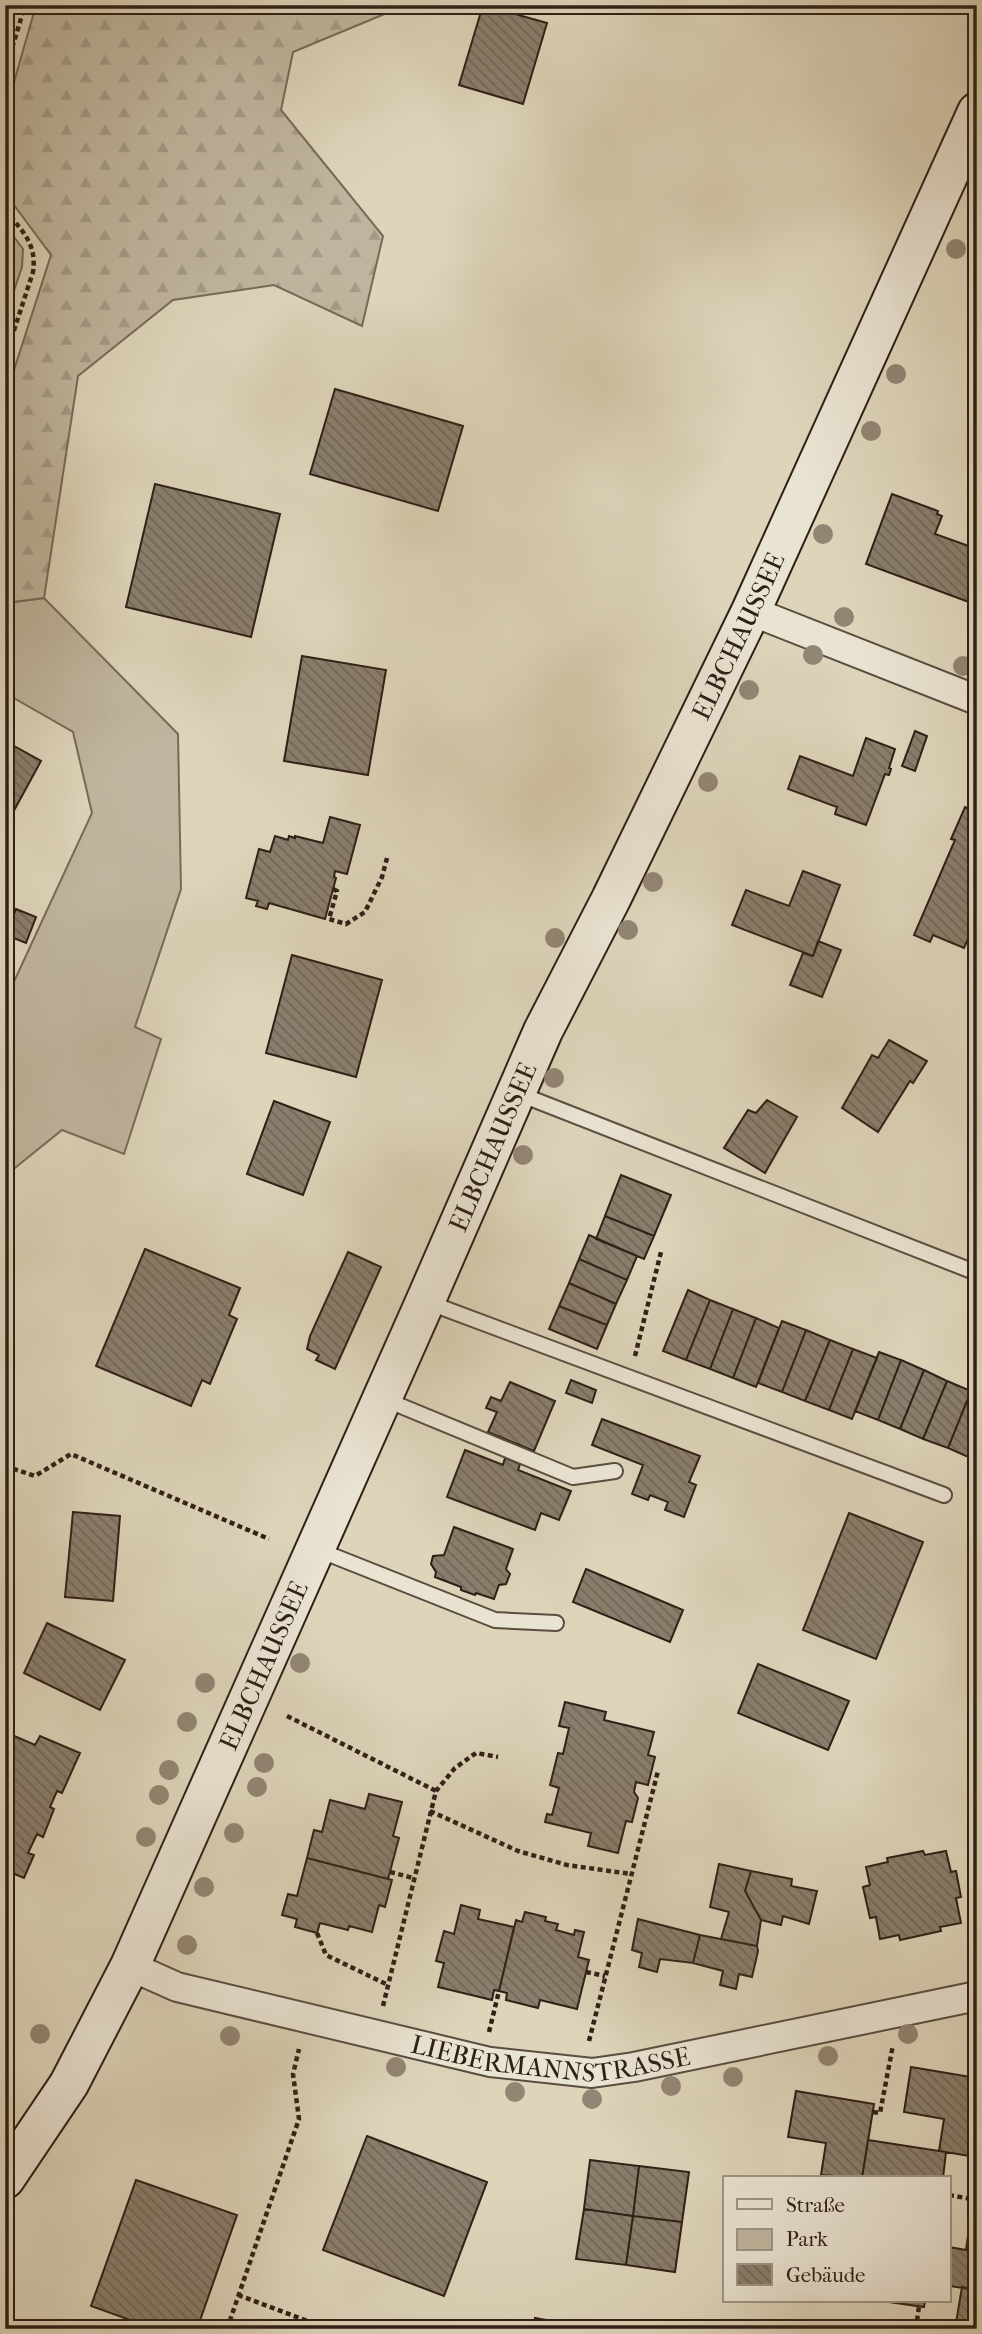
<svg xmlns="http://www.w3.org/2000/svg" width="982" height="2334" font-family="'IM FELL French Canon',serif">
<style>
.green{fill:#bfb59e;stroke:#776a5a;stroke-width:2}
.forest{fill:url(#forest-firs);stroke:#776a5a;stroke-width:2}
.building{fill:url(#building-back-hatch);stroke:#2f2017;stroke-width:2}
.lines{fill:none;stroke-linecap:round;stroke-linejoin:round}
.service-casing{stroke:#5a4d40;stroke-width:18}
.minor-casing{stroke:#5a4d40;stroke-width:32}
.secondary-casing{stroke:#2f2017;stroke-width:42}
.path{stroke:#2f2017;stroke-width:4.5;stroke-dasharray:5 3.5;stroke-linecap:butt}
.service{stroke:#e9e3d2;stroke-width:14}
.minor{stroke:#e9e3d2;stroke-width:28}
.secondary{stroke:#e9e3d2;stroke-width:38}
.tree{fill:#918573}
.labels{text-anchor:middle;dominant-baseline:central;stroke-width:6;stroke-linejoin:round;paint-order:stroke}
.street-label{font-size:26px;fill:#2f2017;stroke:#e9e3d2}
</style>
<defs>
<pattern id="forest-firs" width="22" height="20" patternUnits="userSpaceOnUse" patternTransform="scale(1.75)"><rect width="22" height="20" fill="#bfb59e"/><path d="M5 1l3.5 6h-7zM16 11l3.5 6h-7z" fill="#a49b87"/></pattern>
<pattern id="building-back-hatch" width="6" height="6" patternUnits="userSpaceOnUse" patternTransform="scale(1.75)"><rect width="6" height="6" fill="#897e6c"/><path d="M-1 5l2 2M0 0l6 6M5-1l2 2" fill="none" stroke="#706758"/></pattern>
</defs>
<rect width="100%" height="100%" fill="#ddd4ba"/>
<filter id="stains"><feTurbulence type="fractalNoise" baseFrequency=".00286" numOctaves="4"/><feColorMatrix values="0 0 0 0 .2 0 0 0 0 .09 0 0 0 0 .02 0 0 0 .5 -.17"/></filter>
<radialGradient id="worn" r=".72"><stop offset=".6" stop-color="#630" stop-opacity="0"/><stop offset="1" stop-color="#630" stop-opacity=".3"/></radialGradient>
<path class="green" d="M5,225L23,249L22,267L5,317Z
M44,598L178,734L181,889L135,1027L161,1039L124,1154L62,1130L5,1176V1001L92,813L73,732L5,693V603Z"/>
<path class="forest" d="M36,5H399V8L293,52L281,110L383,236L362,326L274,285L173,300L78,376L44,598L5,603V398L51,255L5,193V114Z"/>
<path class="building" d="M483,5L547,23L523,104L459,85Z
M335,389L463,426L438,511L310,474Z
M155,484L280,514L251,637L126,607Z
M892,494L938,511L937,514L942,516L935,534L977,549V605L866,564Z
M302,656L386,670L368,775L284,761Z
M915,731L927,736L915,771L902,766Z
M866,738L895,749L889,768L891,769L889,775L885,774L866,825L835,814L837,807L788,789L800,756L853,776Z
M5,741L41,761L5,827Z
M965,807L977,813V919L964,948L933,935L930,942L914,935L955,840L951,839Z
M330,817L360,825L347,874L335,871L334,877L336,878L325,919L269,903L267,909L256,906L258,901L246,898L259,849L270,852L275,836L288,840L289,836L295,838V836L323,843Z
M803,871L840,885L813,956L732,925L746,890L789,906Z
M16,909L36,917L26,943L6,935Z
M818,941L841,950L822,997L790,985L803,953L813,956Z
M292,955L382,980L356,1077L266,1053Z
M889,1040L927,1061L913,1083L910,1081L878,1132L842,1108L872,1055L878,1058Z
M767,1100L797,1117L765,1173L724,1148L748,1110L756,1113Z
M274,1101L330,1122L303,1195L247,1174Z
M621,1175L671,1195L654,1236L605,1216Z
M605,1216L654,1236L644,1259L596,1239Z
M589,1235L637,1256L627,1280L579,1259Z
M145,1249L240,1288L229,1315L237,1319L210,1384L202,1380L191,1406L96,1366Z
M348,1252L381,1267L335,1369L316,1360L319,1355L307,1349L310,1336Z
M579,1259L627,1280L616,1304L569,1283Z
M569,1283L616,1304L607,1325L559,1306Z
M688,1290L710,1300L686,1360L663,1351Z
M710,1300L733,1309L710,1369L686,1360Z
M559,1306L607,1325L597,1349L549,1329Z
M733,1309L756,1318L733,1378L710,1369Z
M756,1318L779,1328L756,1387L733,1378Z
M782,1321L806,1330L782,1392L758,1383Z
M806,1330L830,1340L805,1401L782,1392Z
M830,1340L853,1349L829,1410L805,1401Z
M853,1349L877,1358L852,1419L829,1410Z
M879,1352L901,1360L878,1420L855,1411Z
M901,1360L924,1370L900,1429L878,1420Z
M924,1370L947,1381L923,1439L900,1429Z
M977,1376V1455L975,1460L948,1448Z
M571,1380L596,1390L592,1403L566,1393Z
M947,1381L971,1391L948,1448L923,1439Z
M510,1382L555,1401L534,1451L488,1432L497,1412L486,1408L491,1397L501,1401Z
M602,1419L700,1456L689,1482L696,1485L684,1517L665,1510L668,1502L650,1495L648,1500L632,1494L643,1465L592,1445Z
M465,1450L503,1465L505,1458L520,1464L518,1470L571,1491L559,1520L541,1513L535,1530L447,1497Z
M73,1512L120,1516L113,1601L65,1597Z
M849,1513L923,1542L876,1659L803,1630Z
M454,1527L513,1549L506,1569L510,1574L506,1584L499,1585L494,1599L476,1593L475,1595L461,1590V1587L435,1577L436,1572L431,1564L433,1556L444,1555Z
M586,1569L683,1610L670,1642L573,1602Z
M47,1623L125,1660L100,1710L24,1673Z
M758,1664L849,1701L828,1750L738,1713Z
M565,1702L606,1712L604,1720L654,1732L648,1755L655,1757L648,1785L636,1782L634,1792L638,1798L632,1822L626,1821L618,1853L588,1846L591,1833L545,1822L547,1814L552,1815L559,1788L550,1785L558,1753L563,1754L569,1728L559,1726Z
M5,1732L35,1745L40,1736L80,1753L62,1793L57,1791L50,1807L54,1809L43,1837L37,1834L28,1853L34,1855L24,1878L5,1870Z
M369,1794L402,1802L393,1836L399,1838L388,1879L307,1858L314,1830L322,1832L330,1800L365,1809Z
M923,1851L925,1855L946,1851L951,1872L956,1871L961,1897L956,1898L961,1923L940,1927L941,1931L900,1940L899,1935L880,1939L876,1917L870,1918L863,1887L870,1885L866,1867L888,1862L887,1858Z
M307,1858L392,1880L385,1907L379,1905L372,1932L349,1926L348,1930L320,1923L317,1933L295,1927L297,1919L282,1915L288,1894L297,1896Z
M719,1864L751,1871L745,1891L761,1920L757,1946L721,1939L729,1912L710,1907Z
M751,1871L792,1879L791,1886L817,1891L809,1924L783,1916L781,1925L761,1920L745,1891Z
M461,1905L480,1910L478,1919L514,1927L499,1991L494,1990L492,2000L438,1987L444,1963L436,1961L444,1931L454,1934Z
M525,1912L546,1917L545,1921L558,1924L556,1930L574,1935L575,1930L584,1932L578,1957L589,1960L577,2009L540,2000L538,2008L506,2000L507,1993L499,1991L516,1920L522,1922Z
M638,1919L700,1935L693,1963L660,1959L657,1972L639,1967L642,1953L632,1950Z
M700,1935L757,1946L758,1951L752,1977L739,1974L736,1989L720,1985L723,1971L693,1963Z
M911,2067L977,2078L976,2157L939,2151L944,2119L904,2112Z
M796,2091L874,2104L862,2178L821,2175L826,2143L788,2137Z
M367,2136L487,2182L444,2296L323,2250Z
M868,2140L946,2152L943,2178H862Z
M590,2160L639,2166L633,2216L584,2209Z
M639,2166L689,2172L682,2222L633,2216Z
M136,2180L237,2215L197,2329H155L91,2306Z
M584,2209L633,2216L626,2265L576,2259Z
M972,2209H977V2290L949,2286V2247L966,2250Z
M633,2216L682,2222L675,2272L626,2265Z
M962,2287L977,2290V2329H955Z
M882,2301H925L924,2307Z
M535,2318L597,2329H533Z
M921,2324L953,2329H920Z"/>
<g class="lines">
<g class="service-casing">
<path id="service" d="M517,1093L977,1273
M427,1302L944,1495
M384,1399L573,1477L615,1471
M316,1549L495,1620L556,1623"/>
</g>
<g class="minor-casing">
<g id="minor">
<path d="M751,611L977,700"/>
<path id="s1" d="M130,1966L177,1987L490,2062L592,2073L634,2067L977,1996"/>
</g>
</g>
<g class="secondary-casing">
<g id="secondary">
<path id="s2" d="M5,2179L69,2084L130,1966L425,1302L543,1031L611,899L751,611L977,112"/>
</g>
</g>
<path class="path" d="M5,72L25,5
M5,210C22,231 37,243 33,272L5,358
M333,889L337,891L329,919L346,924L365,912L382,877L387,858
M973,961L977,953
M635,1356L661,1252
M5,1466L35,1476L71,1454L269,1539
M287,1716L436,1791
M430,1811L518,1851L567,1865L631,1874
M390,1872L413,1878
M317,1933L326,1955L388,1985
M586,1972L605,1976
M383,2006L436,1791L455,1768L476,1753L498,1757
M489,2032L499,1991
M589,2041L658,1771
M873,2112L880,2113L893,2045
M949,2195L977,2200
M238,2295L329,2329
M227,2329L299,2119L293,2074L299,2049
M916,2329L919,2306"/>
<use href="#service" class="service"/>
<use href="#minor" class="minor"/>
<use href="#secondary" class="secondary"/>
</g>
<g class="tree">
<circle cx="956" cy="249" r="10"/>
<circle cx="896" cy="374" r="10"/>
<circle cx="871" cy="431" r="10"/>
<circle cx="823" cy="534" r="10"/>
<circle cx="844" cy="617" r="10"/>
<circle cx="813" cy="655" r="10"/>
<circle cx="963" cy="666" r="10"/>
<circle cx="749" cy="690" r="10"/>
<circle cx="708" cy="782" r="10"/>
<circle cx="653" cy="882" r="10"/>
<circle cx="628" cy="930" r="10"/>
<circle cx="555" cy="938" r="10"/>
<circle cx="554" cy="1078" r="10"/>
<circle cx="523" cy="1155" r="10"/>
<circle cx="300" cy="1663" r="10"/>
<circle cx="205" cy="1683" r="10"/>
<circle cx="187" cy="1722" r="10"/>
<circle cx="264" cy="1763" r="10"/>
<circle cx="169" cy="1770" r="10"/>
<circle cx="257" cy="1787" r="10"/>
<circle cx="159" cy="1795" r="10"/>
<circle cx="234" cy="1833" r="10"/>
<circle cx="146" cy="1837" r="10"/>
<circle cx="204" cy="1887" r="10"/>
<circle cx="187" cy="1945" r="10"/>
<circle cx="40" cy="2034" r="10"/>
<circle cx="908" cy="2034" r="10"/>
<circle cx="230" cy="2036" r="10"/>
<circle cx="828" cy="2056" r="10"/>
<circle cx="396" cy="2067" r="10"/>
<circle cx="733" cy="2077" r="10"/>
<circle cx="671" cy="2086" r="10"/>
<circle cx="515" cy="2092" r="10"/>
<circle cx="592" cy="2099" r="10"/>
</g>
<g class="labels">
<g class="street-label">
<text stroke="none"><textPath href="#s2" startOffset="1710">ELBCHAUSSEE</textPath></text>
<text stroke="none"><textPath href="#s2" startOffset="1143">ELBCHAUSSEE</textPath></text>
<text stroke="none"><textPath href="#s2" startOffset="576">ELBCHAUSSEE</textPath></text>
<text stroke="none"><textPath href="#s1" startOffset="434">LIEBERMANNSTRASSE</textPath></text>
</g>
</g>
<rect width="982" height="2334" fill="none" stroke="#ddd4ba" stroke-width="28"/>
<rect x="7" y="7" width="968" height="2320" fill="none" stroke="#2f2017" stroke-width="3.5"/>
<rect x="14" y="14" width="954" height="2306" fill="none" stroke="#2f2017" stroke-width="2"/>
<rect x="723" y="2176" width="228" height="126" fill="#e9e3d2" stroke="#9f9587" stroke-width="2"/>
<rect x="737" y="2199" width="35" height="10" fill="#e9e3d2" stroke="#9f9587" stroke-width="2"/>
<text x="786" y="2212" font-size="21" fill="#2f2017">Straße</text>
<rect x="737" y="2229" width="35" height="21" fill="#bfb59e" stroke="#9f9587" stroke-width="2"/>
<text x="786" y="2246" font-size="21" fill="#2f2017">Park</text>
<rect x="737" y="2264" width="35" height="21" fill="url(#building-back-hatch)" stroke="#9f9587" stroke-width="2"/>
<text x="786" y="2282" font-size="21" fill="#2f2017">Gebäude</text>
<rect width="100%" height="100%" filter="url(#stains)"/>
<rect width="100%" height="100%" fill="url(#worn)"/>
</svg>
